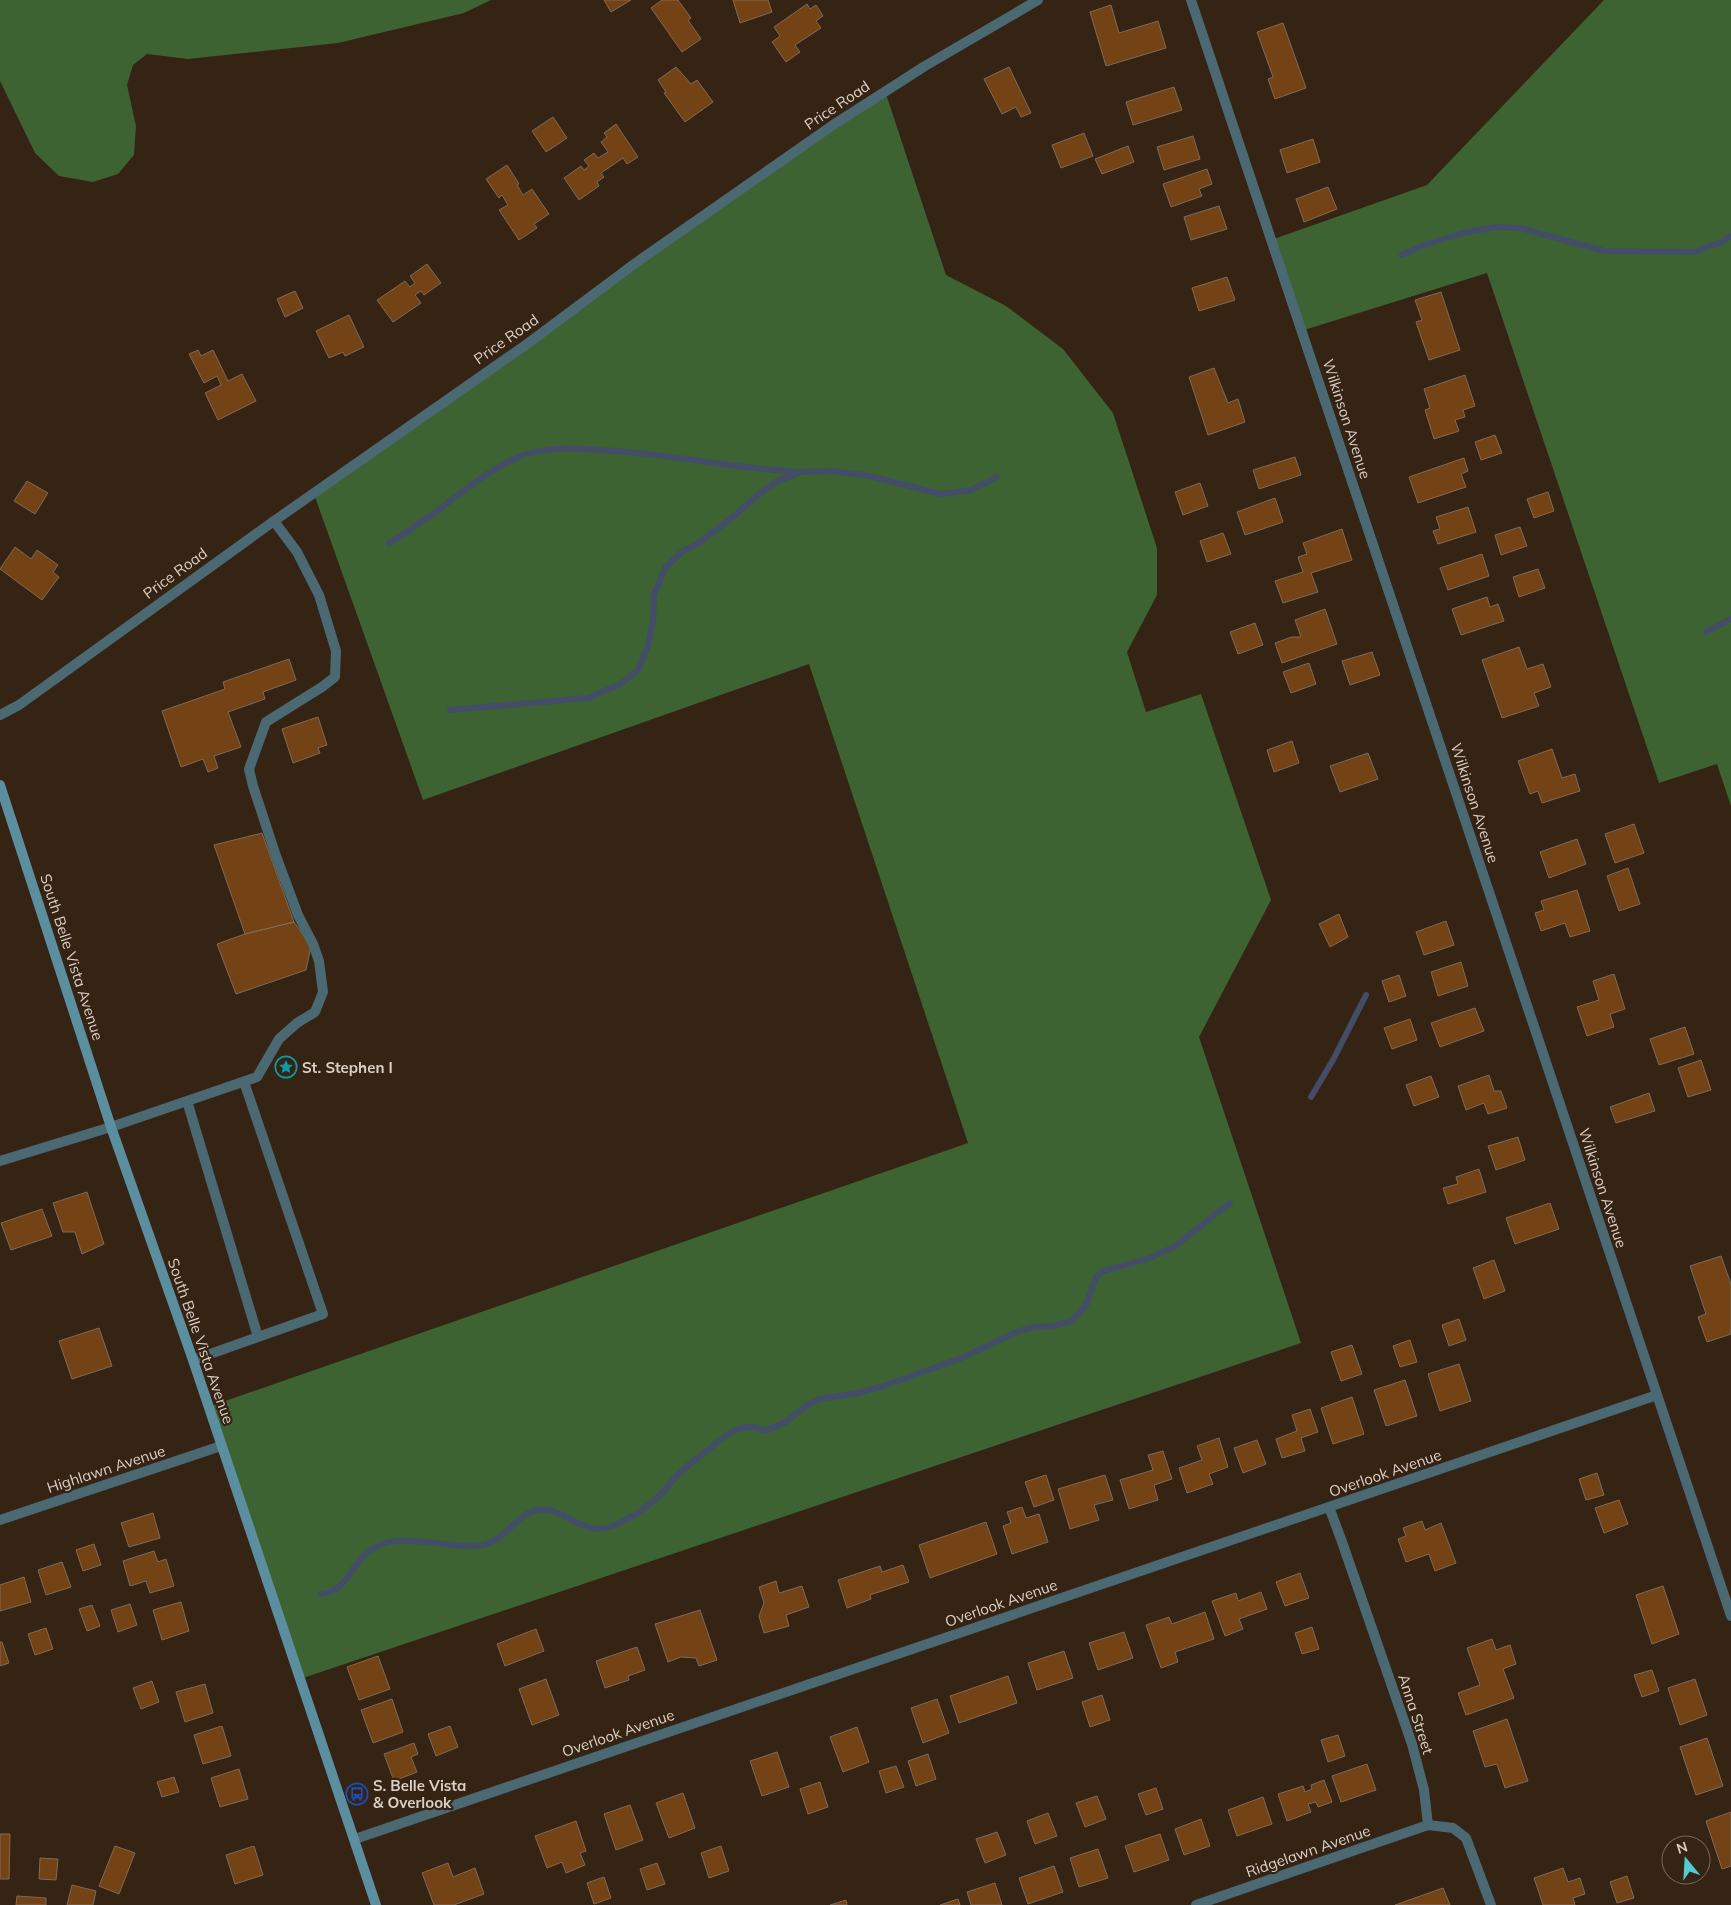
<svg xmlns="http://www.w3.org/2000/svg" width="1731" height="1905" font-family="Mulish,sans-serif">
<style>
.forest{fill:#3c6331}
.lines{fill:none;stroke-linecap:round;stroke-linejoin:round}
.stream{stroke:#434d68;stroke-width:6}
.building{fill:#734316;stroke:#7f6a59}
.lane{stroke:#4a6973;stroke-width:10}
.street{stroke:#4a6973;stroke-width:10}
.secondary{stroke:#5b8e9e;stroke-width:10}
.labels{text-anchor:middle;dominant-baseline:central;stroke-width:4.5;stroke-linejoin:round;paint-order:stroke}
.street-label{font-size:15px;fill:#dcd0c6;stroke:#352314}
.poi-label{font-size:15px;font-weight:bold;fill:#dcd0c6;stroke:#352314;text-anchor:start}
</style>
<rect width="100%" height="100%" fill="#352314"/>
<path class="forest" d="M0,0H491L464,13L338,43L188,59L147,54L133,65L127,85L136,126L134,155L118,174L93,182L59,176L35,153L0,81Z
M1604,0H1731V806L1717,764L1659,783L1487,273L1301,331L1271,240L1427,185Z
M885,91L946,275L1006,306L1063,349L1113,413L1157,548V595L1127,652L1146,712L1201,694L1271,900L1199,1037L1301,1343L300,1679L208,1407L968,1143L809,664L423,800L314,494Z"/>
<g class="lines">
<path class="stream" d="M1402,255L1424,245L1463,233L1496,227L1520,228L1604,251L1693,252L1722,242L1731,236
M389,543C433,519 468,481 514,459C540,446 571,448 599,450C666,453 731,468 798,472
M1706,632L1731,619
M450,710L588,698L621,684L638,670L647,648L653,622L654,595L665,568L683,551L697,544L728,521L758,495L776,482L801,472L833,471L865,475L941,494L971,490L997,477
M1311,1097L1333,1060L1366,995
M321,1594C324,1593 329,1593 332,1591C351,1583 353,1556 380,1545C412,1533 449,1550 482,1545C507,1541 515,1513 539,1510C568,1507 585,1543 622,1522C635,1515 648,1507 659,1496C665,1491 669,1484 674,1479C682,1469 693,1462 703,1454C721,1440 740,1417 765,1431L786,1422L806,1406L819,1399L858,1393L886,1385L959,1359L1017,1332L1034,1327L1054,1326L1071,1321L1085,1307L1096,1277L1103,1271L1150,1258L1174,1247L1230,1203"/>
</g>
<path class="building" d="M604,0H631L611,12Z
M662,0H678L691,18L688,20L701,39L682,52L651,8Z
M733,0H768L772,12L740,23Z
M807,4L810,9L816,5L823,16L816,21L821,28L795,45L800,52L786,62L772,42L780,36L774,27Z
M1111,5L1119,33L1158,21L1166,48L1106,66L1090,12Z
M1283,23L1306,88L1275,99L1268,79L1273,77L1257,32Z
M676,67L691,84L697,80L713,102L685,122L664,93L666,92L658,80Z
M1009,67L1031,113L1021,117L1016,107L1002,114L984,79Z
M1174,87L1182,110L1133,125L1126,102Z
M553,117L567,138L546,152L532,131Z
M616,124L638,157L627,164L623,158L601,173L604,177L597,182L599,186L579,200L564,178L581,166L584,170L589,166L584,160L594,153L598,158L608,152L601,142L607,137L604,133Z
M1084,133L1093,156L1061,168L1052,145Z
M1193,136L1200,159L1164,170L1157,147Z
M1313,139L1320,162L1287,173L1280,150Z
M1128,146L1134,162L1102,174L1095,159Z
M507,165L519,184L517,185L523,195L532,189L549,214L534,224L537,228L519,240L499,210L508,205L502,195L499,198L486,179Z
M1207,169L1212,184L1199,189L1202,196L1171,207L1163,184Z
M1328,187L1337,209L1304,222L1296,199Z
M1219,206L1227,229L1191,240L1184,217Z
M427,264L441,283L424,295L421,291L415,295L421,303L393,322L377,300L405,281L410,287L415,283L410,276Z
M1227,277L1235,300L1199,311L1192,288Z
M295,291L303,308L285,317L277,299Z
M1441,292L1460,350L1429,360L1416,322L1422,320L1415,300Z
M349,315L364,347L345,356L343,352L329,358L316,331Z
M198,350L201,356L213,350L228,381L242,374L256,401L218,420L205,393L221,385L217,376L204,383L189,354Z
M1214,368L1228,403L1238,399L1245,422L1208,435L1189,377Z
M1465,375L1475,406L1463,410L1465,417L1455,420L1459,431L1434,439L1425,410L1430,408L1424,389Z
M1495,435L1502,453L1481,460L1475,442Z
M1295,457L1301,475L1259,489L1253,470Z
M1464,458L1468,471L1461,474L1466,487L1418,503L1409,477Z
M27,481L48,493L35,514L14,501Z
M1200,483L1208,506L1183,515L1175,492Z
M1548,492L1554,511L1534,518L1527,499Z
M1275,498L1283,522L1245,535L1237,512Z
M1468,507L1476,532L1438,544L1433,531L1440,529L1436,517Z
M1520,527L1527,546L1501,555L1495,535Z
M1342,529L1352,560L1311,573L1318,592L1283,603L1275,581L1303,572L1298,557L1307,554L1303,543Z
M1223,533L1231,554L1207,562L1200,541Z
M15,547L31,559L37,550L58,565L53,572L59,577L42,600L0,569Z
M1482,554L1489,576L1448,590L1440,568Z
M1538,569L1545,588L1519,597L1513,577Z
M1487,597L1490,607L1498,604L1504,621L1461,635L1452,609Z
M1325,609L1337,644L1282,663L1275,643L1292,637H1301L1295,620Z
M1255,623L1263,645L1238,654L1230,632Z
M1519,647L1527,669L1543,664L1551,687L1534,693L1539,706L1502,718L1482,660Z
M1372,652L1380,675L1350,685L1342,661Z
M289,659L296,680L263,692L265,699L228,712L241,747L214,756L218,768L208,772L203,759L181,767L162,711L225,689L223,682Z
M1309,663L1316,684L1291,693L1283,672Z
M318,717L327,745L318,748L320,753L293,763L282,729Z
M1292,741L1299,763L1274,772L1267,750Z
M1552,749L1562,778L1575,774L1580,791L1542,803L1538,791L1530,794L1518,761Z
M1368,753L1378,779L1340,792L1330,766Z
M1634,824L1644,853L1615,863L1605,834Z
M262,833L294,922L245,934L214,845Z
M1577,839L1586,864L1549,878L1540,852Z
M1628,868L1640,904L1619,911L1607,876Z
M1577,890L1590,931L1570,937L1565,923L1541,931L1535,913L1544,910L1541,901Z
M1339,914L1348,937L1330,947L1319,924Z
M1446,921L1454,945L1424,955L1416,932Z
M294,922L311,946L306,970L236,994L217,944L245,934Z
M1461,962L1468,986L1438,996L1431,972Z
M1614,974L1625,1009L1610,1014L1614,1027L1587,1036L1577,1007L1599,1000L1593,981Z
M1399,975L1406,996L1389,1002L1382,981Z
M1475,1008L1484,1031L1440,1047L1431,1023Z
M1410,1019L1417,1040L1392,1049L1384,1028Z
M1685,1027L1694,1054L1659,1065L1650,1039Z
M1701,1060L1711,1090L1688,1097L1678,1068Z
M1489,1075L1494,1091H1501L1507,1108L1488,1114L1484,1103L1466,1110L1458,1086Z
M1431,1076L1439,1097L1414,1106L1406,1085Z
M1649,1093L1655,1111L1616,1123L1610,1107Z
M1518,1137L1525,1160L1496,1170L1488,1146Z
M1479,1169L1486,1192L1448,1204L1443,1188L1458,1184L1456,1177Z
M87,1192L104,1244L82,1254L75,1232H63L53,1203Z
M1550,1203L1559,1229L1515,1244L1506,1218Z
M42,1209L52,1236L11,1250L1,1223Z
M1721,1256L1731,1284V1334L1707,1342L1698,1317L1706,1314L1690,1266Z
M1494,1260L1505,1291L1484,1299L1473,1268Z
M1459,1319L1466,1340L1449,1346L1442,1325Z
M99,1328L112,1366L72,1379L59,1341Z
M1410,1340L1417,1362L1400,1367L1393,1346Z
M1352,1345L1362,1374L1341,1381L1331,1352Z
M1459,1364L1471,1401L1440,1411L1428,1374Z
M1405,1380L1417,1416L1386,1426L1374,1390Z
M1352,1397L1364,1434L1333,1444L1321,1408Z
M1310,1409L1318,1432L1301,1438L1305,1451L1282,1458L1276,1439L1297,1431L1292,1415Z
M1219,1438L1228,1467L1209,1474L1213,1484L1187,1493L1179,1468L1202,1460L1197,1446Z
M1257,1440L1266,1464L1243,1473L1234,1448Z
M1163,1451L1172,1479L1154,1485L1158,1500L1129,1509L1120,1480L1153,1470L1148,1455Z
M1597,1473L1604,1495L1586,1500L1579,1479Z
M1046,1475L1054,1500L1034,1507L1025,1482Z
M1105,1475L1113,1500L1094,1505L1099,1520L1070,1529L1058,1489Z
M1619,1500L1628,1524L1604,1533L1595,1508Z
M1022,1507L1026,1518L1039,1514L1048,1542L1012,1554L1003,1526L1011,1523L1007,1512Z
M153,1513L160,1538L129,1547L121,1523Z
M1422,1521L1425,1530L1441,1523L1456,1563L1435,1571L1429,1554L1406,1562L1398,1539L1406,1536L1403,1528Z
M986,1522L997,1554L930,1578L919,1545Z
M94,1544L101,1565L83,1571L76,1550Z
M154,1551L158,1562L166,1559L174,1586L150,1593L146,1581L130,1586L123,1561Z
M62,1562L71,1587L46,1595L38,1570Z
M903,1565L909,1582L870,1595L871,1599L847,1608L838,1580L880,1566L882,1572Z
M1300,1573L1309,1598L1285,1606L1276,1582Z
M24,1577L31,1602L0,1611V1585Z
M776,1581L779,1593L802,1586L809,1607L786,1615L789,1626L764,1633L759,1616L764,1603L759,1587Z
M1663,1586L1679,1634L1652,1644L1636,1595Z
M1261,1592L1267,1609L1239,1619L1243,1629L1225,1636L1212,1601L1236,1593L1238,1601Z
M181,1602L189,1631L162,1640L153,1610Z
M130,1604L137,1625L118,1632L111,1610Z
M92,1605L100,1626L87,1631L79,1609Z
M700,1610L717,1660L699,1666L696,1658L681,1657L668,1662L655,1624Z
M1205,1612L1214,1639L1175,1652L1178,1662L1161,1668L1146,1625L1169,1617L1172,1624Z
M1312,1627L1319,1649L1302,1654L1295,1633Z
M46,1628L53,1649L35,1655L28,1634Z
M536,1629L544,1651L505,1666L497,1644Z
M1124,1632L1133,1658L1098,1670L1089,1643Z
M1492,1639L1496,1650L1510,1645L1516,1664L1503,1669L1514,1698L1466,1715L1458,1693L1480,1685L1467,1648Z
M0,1642H2L9,1663L0,1666Z
M637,1647L645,1670L628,1676L629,1680L605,1688L596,1661Z
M1064,1651L1073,1678L1037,1690L1028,1663Z
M378,1656L390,1689L359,1700L347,1667Z
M1652,1670L1659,1691L1642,1697L1634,1675Z
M1008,1676L1017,1703L959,1723L950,1696Z
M546,1679L559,1715L532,1725L519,1689Z
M1695,1679L1707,1715L1680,1725L1668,1688Z
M152,1681L159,1702L141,1709L133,1688Z
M205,1684L213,1713L185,1722L176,1692Z
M1102,1695L1110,1720L1090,1727L1082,1702Z
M392,1699L403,1732L373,1743L361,1710Z
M937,1699L949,1733L923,1743L911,1708Z
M1507,1719L1528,1781L1505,1788L1497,1764L1485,1767L1473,1731Z
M222,1726L231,1756L203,1764L194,1735Z
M450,1726L458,1747L436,1756L428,1734Z
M857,1727L869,1762L843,1772L830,1737Z
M1338,1735L1345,1756L1328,1762L1321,1740Z
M1707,1738L1723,1786L1696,1795L1680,1747Z
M414,1743L418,1754L411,1757L417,1772L394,1781L384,1754Z
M777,1752L789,1787L762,1796L750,1761Z
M928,1754L936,1779L916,1786L908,1761Z
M1367,1764L1376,1790L1341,1802L1332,1776Z
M896,1766L904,1787L886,1793L879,1771Z
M239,1769L248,1799L220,1807L211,1778Z
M174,1777L179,1792L162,1797L157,1782Z
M1324,1780L1332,1802L1318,1807L1316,1802L1308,1804L1311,1812L1287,1821L1278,1794L1303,1786L1305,1792L1312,1789L1311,1785Z
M820,1782L828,1807L808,1814L800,1789Z
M1156,1788L1163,1809L1146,1815L1138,1794Z
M683,1793L695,1828L669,1838L656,1803Z
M1097,1796L1106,1819L1085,1827L1076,1803Z
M1263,1797L1272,1824L1237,1836L1228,1810Z
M630,1805L643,1840L616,1850L604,1814Z
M1731,1812V1866L1722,1869L1706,1821Z
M1048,1813L1057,1836L1035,1844L1027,1821Z
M1201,1819L1210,1846L1184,1855L1175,1829Z
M576,1821L586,1851L580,1853L585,1865L566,1873L562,1862L547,1868L535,1836Z
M997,1832L1006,1855L985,1863L976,1839Z
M0,1834H10L9,1879H0Z
M1160,1834L1169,1860L1134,1872L1125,1846Z
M115,1846L135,1853L119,1894L99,1886Z
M254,1846L263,1875L235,1884L226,1855Z
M721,1846L729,1871L709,1878L701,1853Z
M1098,1849L1108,1878L1079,1887L1070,1858Z
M40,1858L58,1859L56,1880L39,1879Z
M448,1863L453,1877L475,1868L484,1894L454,1905H434L422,1873Z
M657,1863L665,1884L647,1890L640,1869Z
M1054,1866L1063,1892L1028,1904L1019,1878Z
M1563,1868L1568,1882L1580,1878L1585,1894L1573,1898L1575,1905H1543L1534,1878Z
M1627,1876L1634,1898L1617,1903L1610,1882Z
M604,1877L611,1898L594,1904L587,1883Z
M995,1883L1002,1905H971L967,1892Z
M72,1885L96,1891L93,1905H67Z
M1443,1888L1450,1905H1395Z
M17,1896L46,1898V1905H16Z
M958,1899L960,1905H940Z
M846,1900L847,1905H830Z"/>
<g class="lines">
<path class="lane" d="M244,1082L323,1314L258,1337
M187,1101L257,1077L279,1039L297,1023L315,1012L323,992L319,961L313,944L298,915L276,856L253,786L249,769L266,722L322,687L335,677L336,651L319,595L297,552L274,521
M111,1127L187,1101L258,1337L193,1360"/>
<path class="street" d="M1191,0L1731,1616
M0,715L19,705L274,521L527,344L637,262L833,125L925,66L1038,0
M0,1161L111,1127
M1329,1507L1341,1539L1412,1744L1424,1790L1428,1825
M0,1520L221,1446
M355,1839L1657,1395
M1196,1905L1428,1825L1453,1828L1466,1838L1491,1905"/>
<path class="secondary" d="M0,785L111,1127L193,1360L376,1905"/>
</g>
<defs>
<g id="sight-ring" transform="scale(1.125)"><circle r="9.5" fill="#352314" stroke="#0f9aa8" stroke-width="1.5"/><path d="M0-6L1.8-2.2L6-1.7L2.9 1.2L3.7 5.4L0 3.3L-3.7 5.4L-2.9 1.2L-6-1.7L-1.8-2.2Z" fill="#0f9aa8"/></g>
<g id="bus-ring" transform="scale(1.125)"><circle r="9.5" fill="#352314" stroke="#1a4fb4" stroke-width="1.5"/><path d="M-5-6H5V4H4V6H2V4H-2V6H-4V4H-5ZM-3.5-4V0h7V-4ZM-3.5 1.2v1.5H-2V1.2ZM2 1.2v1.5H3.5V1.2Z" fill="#1a4fb4"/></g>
</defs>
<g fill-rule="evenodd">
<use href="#sight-ring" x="286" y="1067"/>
<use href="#bus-ring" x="357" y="1794"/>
</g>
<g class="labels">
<g class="street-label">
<text transform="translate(837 105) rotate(-34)">Price Road</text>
<text transform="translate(506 339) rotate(-35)">Price Road</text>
<text transform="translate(1347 419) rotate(72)">Wilkinson Avenue</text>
<text transform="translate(175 573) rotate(-36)">Price Road</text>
<text transform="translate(1475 803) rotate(72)">Wilkinson Avenue</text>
<text transform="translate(72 957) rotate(72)">South Belle Vista Avenue</text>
<text transform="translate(1603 1188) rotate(72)">Wilkinson Avenue</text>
<text transform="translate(201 1341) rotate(71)">South Belle Vista Avenue</text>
<text transform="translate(106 1469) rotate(-18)">Highlawn Avenue</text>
<text transform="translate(1385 1473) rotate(-19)">Overlook Avenue</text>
<text transform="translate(1001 1603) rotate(-19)">Overlook Avenue</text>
<text transform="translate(1416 1714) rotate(72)">Anna Street</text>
<text transform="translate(618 1733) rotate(-19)">Overlook Avenue</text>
<text transform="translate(1308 1851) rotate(-19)">Ridgelawn Avenue</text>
</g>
<g class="poi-label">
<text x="302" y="1067">St. Stephen I</text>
<text x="373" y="1785">S. Belle Vista<tspan x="373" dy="17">&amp; Overlook</tspan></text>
</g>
</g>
<g transform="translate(1686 1860) rotate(342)"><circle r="24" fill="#352314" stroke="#78685b"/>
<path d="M0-4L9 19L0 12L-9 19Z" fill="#51ccd2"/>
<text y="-8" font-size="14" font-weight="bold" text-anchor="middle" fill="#dcd0c6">N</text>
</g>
</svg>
